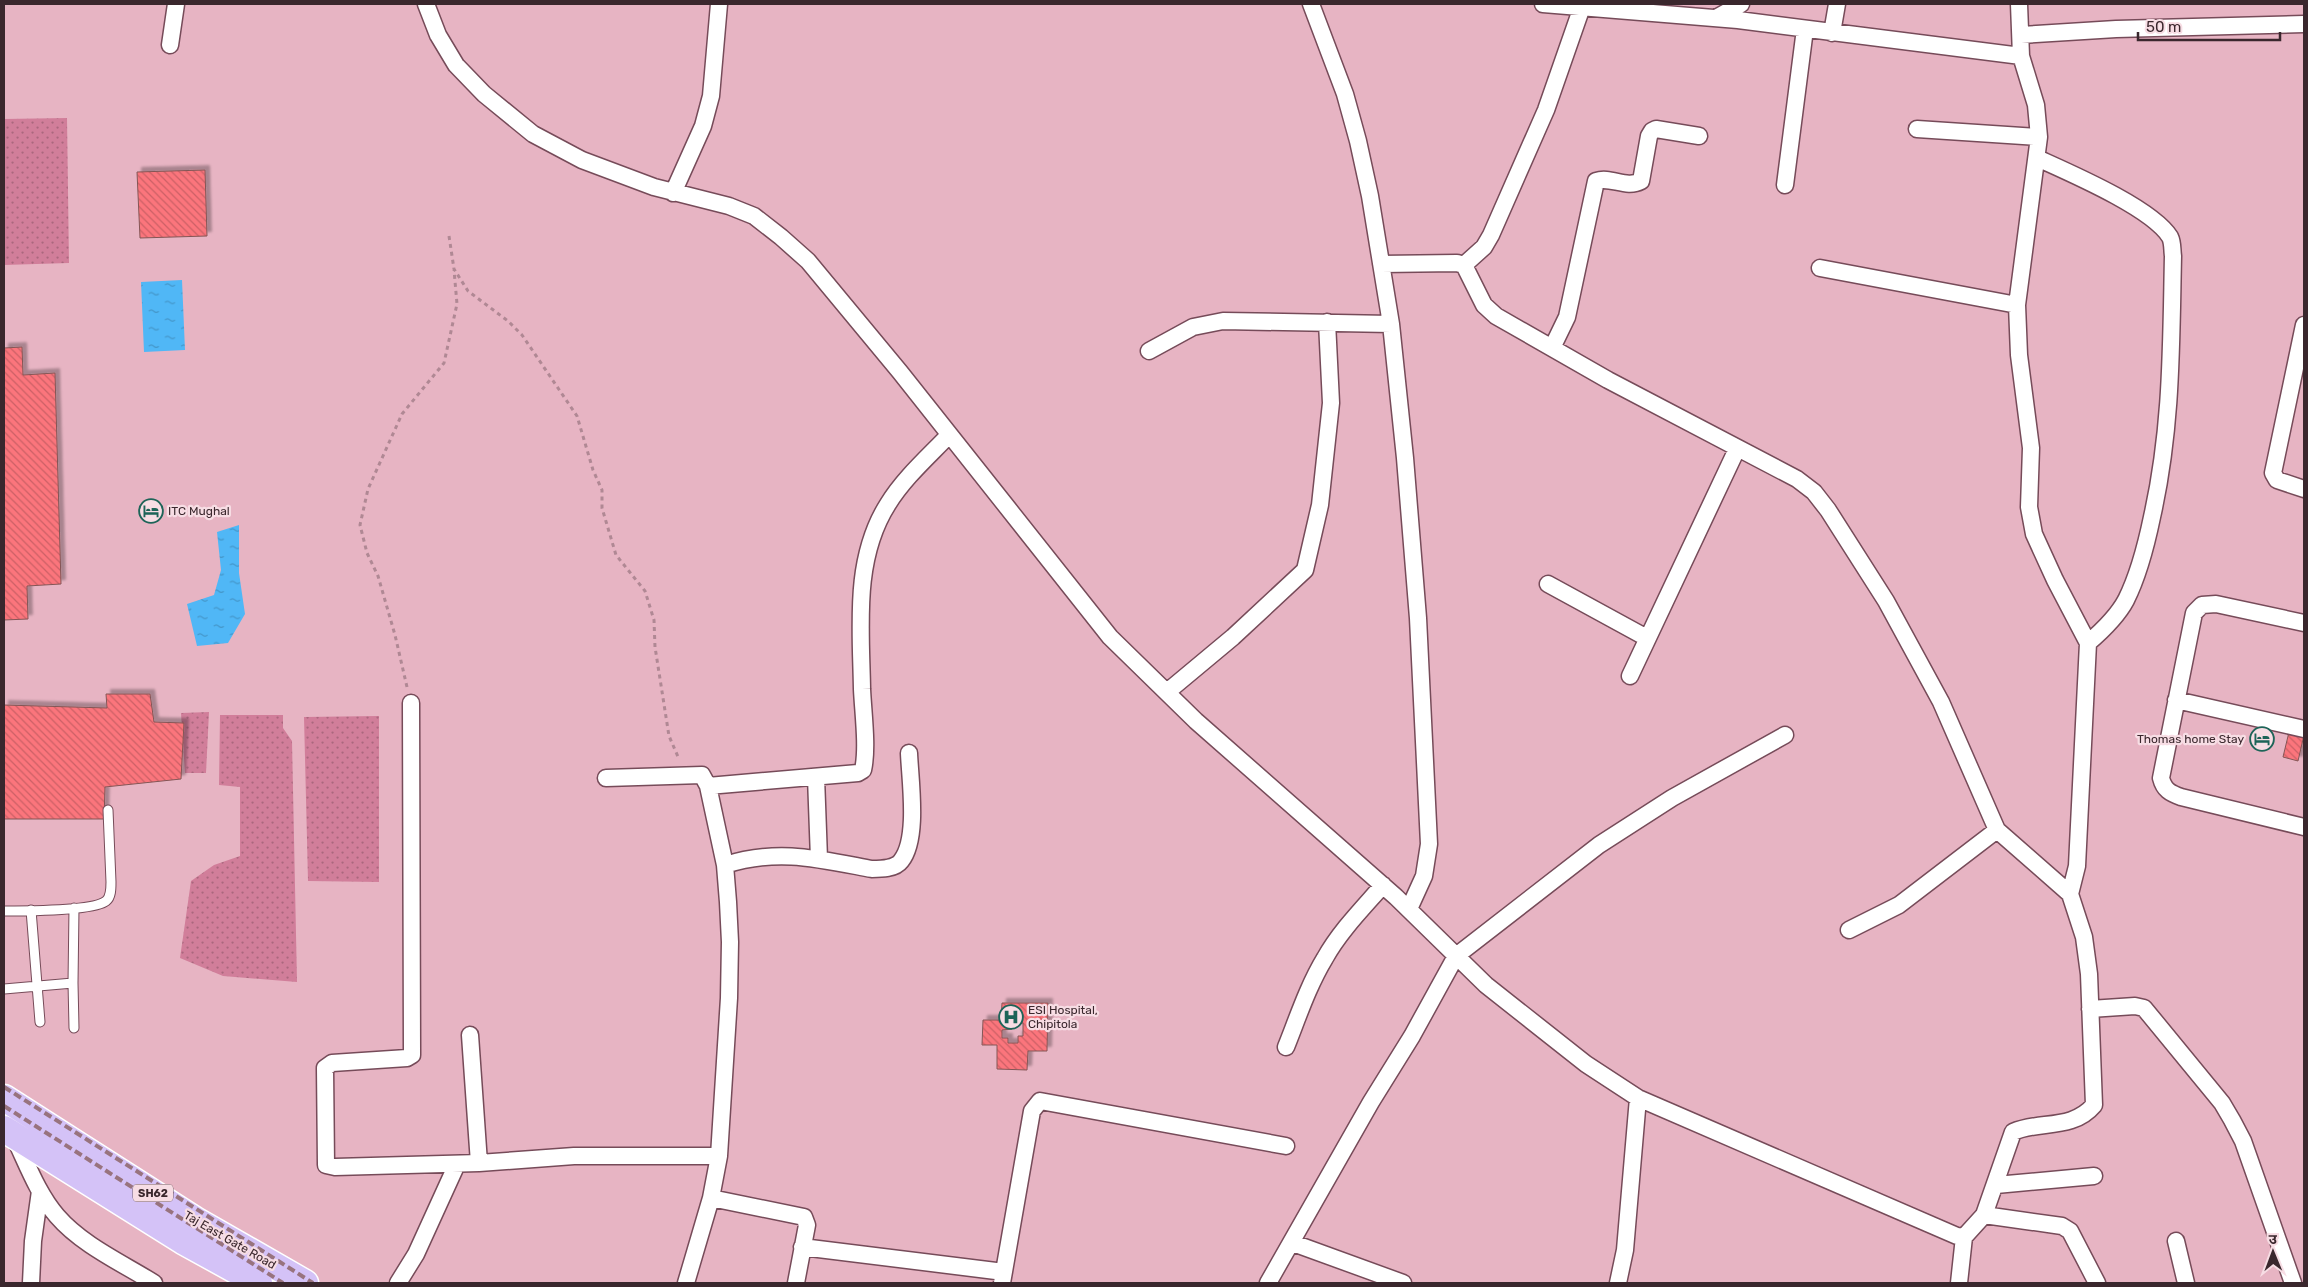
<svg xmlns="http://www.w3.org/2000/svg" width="2308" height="1287" font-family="Rubik,'Noto Sans Devanagari',sans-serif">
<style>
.grass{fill:url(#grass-dots)}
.water{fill:url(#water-ripples)}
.building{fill:url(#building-back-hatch);stroke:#845656;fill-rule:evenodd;filter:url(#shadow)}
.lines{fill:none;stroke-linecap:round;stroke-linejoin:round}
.service-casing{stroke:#764b59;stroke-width:11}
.minor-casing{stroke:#764b59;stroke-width:19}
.primary-casing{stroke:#fff;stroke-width:29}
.path{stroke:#b08894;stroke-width:3;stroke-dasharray:4 4;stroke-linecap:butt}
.service{stroke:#fff;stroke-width:9}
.minor{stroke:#fff;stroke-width:16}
.primary{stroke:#d4c2f7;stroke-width:26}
.rail{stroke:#98737e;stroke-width:4;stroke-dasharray:8 4;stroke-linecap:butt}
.labels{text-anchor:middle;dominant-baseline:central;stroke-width:4.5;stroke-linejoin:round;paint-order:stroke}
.shield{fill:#f7dde4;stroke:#735e64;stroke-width:1}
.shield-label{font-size:11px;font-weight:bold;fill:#3a272d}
.poi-label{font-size:12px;fill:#3a272d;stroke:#f7dde4;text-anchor:start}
.street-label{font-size:12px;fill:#3a272d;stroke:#f7dde4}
</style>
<defs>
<pattern id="grass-dots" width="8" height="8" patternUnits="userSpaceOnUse" patternTransform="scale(1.25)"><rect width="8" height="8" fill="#d17e9a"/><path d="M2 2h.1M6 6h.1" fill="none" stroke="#ab677e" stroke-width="1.8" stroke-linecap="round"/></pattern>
<pattern id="water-ripples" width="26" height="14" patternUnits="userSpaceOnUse" patternTransform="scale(1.25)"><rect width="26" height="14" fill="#50b7f6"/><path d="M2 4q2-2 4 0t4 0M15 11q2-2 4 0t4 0" fill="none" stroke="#4395c8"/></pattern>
<pattern id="building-back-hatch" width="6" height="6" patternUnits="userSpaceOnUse" patternTransform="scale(1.25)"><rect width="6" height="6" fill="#fb757c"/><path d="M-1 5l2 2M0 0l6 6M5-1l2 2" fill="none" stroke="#cc6066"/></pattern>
<filter id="shadow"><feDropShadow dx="4.5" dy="-4.5" stdDeviation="1" flood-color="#0004"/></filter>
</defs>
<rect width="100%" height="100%" fill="#e7b4c3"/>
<path class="grass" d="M67,118L69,263L4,265V119Z
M209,712L206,773H185L181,713Z
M220,715H283V728L292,741L297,982L223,976L180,958L191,881L214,865L240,856V787L219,785Z
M379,716V882L308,881L304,717Z"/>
<path class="water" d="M182,280L185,350L144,352L141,282Z
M239,525V573L245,614L228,643L197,646L187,604L214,595L221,570L217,532Z"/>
<path class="building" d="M205,170L207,236L140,238L137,172Z
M22,347L23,375L55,373L61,584L27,586L28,619L4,620V348Z
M106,694H150L154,722L184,723L181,779L105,787L104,819H4V705L107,708Z
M2289,732L2304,735L2298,761L2283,757Z
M1002,1003H1048L1047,1051H1028L1027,1070L997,1069V1045H982L983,1020H1001ZM1023,1023V1036H1018V1043H1008V1038H1002V1030L1012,1029V1024Z"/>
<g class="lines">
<g class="service-casing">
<path id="service" d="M31,910L40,1022
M4,911C22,911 94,911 106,901C111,897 111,889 111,882L108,810
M73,983L74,1028
M4,989L73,983L74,908"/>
</g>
<g class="minor-casing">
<path id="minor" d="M426,4L438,35L456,65L484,94L533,134L582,160L654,187L729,206L754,216L781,237L808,261L900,372L1110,637L1196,721L1396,897L1486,985L1586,1064L1638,1098L1957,1236L1964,1237L1984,1215L2013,1132C2039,1120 2072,1131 2094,1105L2089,974L2084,937L2070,894L1997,830L1941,702L1886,601L1828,510L1814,492L1797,479L1608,380L1496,316L1484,305L1464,265L1457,263L1381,264
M1311,4L1345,94L1358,141L1370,196L1391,324L1405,458L1418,618L1429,844L1424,876L1409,909
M1543,4L1738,20L2021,56
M2019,4L2021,56L2036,105L2039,137L2017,305L2019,355L2031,448L2029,507L2034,534L2055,580L2088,643L2077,866L2070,894
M1716,18L1741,4
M1832,33L1837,4
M2021,35L2116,29L2304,24
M170,45L176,4
M1917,129L2039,137
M2037,158C2070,173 2152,208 2170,237C2173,243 2172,250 2173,256C2171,347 2172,428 2152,517C2146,546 2139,574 2126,600C2117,617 2102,631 2088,643
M1785,185L1805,29
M673,193L703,126L711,96L719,4
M1464,265L1484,247L1491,235L1546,110L1583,4
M1820,268L2017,305
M2304,325L2273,473L2277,480L2304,489
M1552,348L1567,317L1596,181C1611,176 1626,189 1641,181L1649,136L1652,131L1656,129L1699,136
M1149,351L1193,327L1223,321L1391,324
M1548,584L1647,638
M2304,623L2216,604L2202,605L2194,613L2161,778C2164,790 2170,793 2181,797L2304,827
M1630,676L1737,449
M1167,692L1233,637L1305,570L1320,505L1331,403L1327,322
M2176,700L2304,729
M411,703L412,1051V1055L407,1058L332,1063L325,1068L326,1165L335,1167L479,1163L574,1156H719
M816,777L819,859
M606,778L702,775L708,786L725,865L728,902L730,942L729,998L719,1156L711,1198L686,1283
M708,786L858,773L863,770C868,748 863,712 862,689C861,627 853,559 888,504C904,478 928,457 949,435
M725,865C778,848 819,859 872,869C881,869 895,869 901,861C919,839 910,780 909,753
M1849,930L1899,905L1997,830
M2090,1009L2135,1006L2144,1008L2222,1103L2232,1120L2243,1141L2293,1283
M470,1035L479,1163
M1286,1047C1298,1017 1308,986 1325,958C1340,931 1363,908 1383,885
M15,1139C27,1164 38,1194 57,1216C82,1245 122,1263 154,1283
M1996,1185L2094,1176
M711,1198L804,1217L807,1225L796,1283
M1984,1215L2062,1226L2070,1231L2097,1283
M2176,1241L2186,1283
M1293,1243L1403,1283
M802,1247L1004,1272
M31,1283L33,1241L40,1191
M398,1283L416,1254L457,1164
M1002,1283L1032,1111L1040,1101L1286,1146
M1268,1283L1371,1102L1412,1036L1456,956L1599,845L1672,798L1785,735
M1618,1283L1625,1250L1638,1098
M1959,1283L1964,1237"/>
</g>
<g class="primary-casing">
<path id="primary" d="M4,1098L195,1220L305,1283
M4,1129L183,1241L259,1283"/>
</g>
<path class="path" d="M449,236L454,269L468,291L508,321L522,335L577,416L593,470L602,490V508L616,555L645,591L654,620L655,647L669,736L679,759
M407,687L395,635L378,576L367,553L360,525L368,489L402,414L444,363L457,304L454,270"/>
<use href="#service" class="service"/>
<use href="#minor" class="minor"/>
<use href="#primary" class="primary"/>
<path class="rail" d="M4,1087L313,1283
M4,1106L283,1283"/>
</g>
<defs>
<g id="hotel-ring" transform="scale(1.25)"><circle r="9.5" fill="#f7dde4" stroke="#1d6458" stroke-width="1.5"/><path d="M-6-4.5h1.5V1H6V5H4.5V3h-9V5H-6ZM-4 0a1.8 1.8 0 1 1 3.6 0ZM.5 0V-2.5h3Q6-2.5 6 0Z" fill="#1d6458"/></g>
<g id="hospital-ring" transform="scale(1.25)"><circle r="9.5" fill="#f7dde4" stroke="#1d6458" stroke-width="1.5"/><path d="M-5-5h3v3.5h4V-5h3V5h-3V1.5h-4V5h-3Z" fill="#1d6458"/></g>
</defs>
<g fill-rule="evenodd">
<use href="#hotel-ring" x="151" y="511"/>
<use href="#hotel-ring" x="2262" y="739"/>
<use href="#hospital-ring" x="1011" y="1017"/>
</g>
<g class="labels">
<rect class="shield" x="133" y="1184.5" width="40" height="17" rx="4"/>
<g class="shield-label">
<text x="153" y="1193">SH62</text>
</g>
<g class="poi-label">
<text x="168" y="511">ITC Mughal</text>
<text x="2244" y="739" text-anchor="end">Thomas home Stay</text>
<text x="1028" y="1010">ESI Hospital,<tspan x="1028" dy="14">Chipitola</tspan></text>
</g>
<g class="street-label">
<text transform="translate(230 1240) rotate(30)">Taj East Gate Road</text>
</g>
</g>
<rect width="2308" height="1287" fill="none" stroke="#3a272d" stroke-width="10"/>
<g transform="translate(2273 1252) rotate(359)" stroke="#f7dde4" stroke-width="4" paint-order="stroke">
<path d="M0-4L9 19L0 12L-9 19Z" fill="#3a272d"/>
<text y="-8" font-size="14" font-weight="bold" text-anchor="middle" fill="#3a272d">उ</text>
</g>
<path d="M2138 32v8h142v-8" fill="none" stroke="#3a272d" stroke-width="2.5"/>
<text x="2146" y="32" font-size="15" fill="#3a272d" stroke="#f7dde4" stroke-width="4" paint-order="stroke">50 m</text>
</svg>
